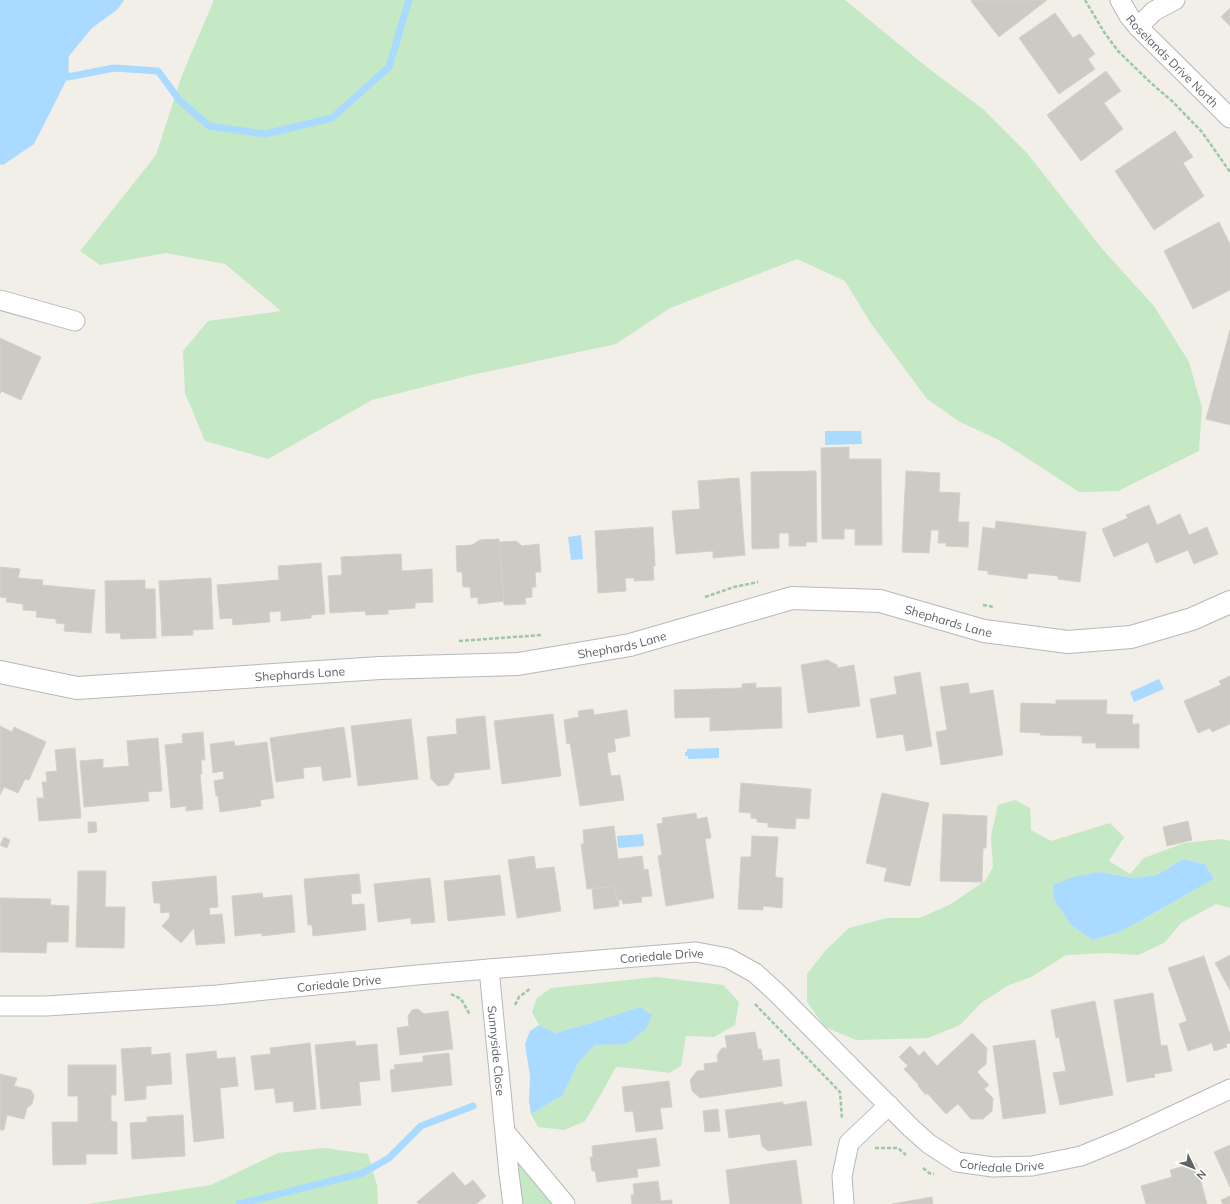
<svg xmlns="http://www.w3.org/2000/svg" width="1230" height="1204" font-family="Mulish,sans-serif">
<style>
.green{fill:#c5e8c5;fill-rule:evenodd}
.water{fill:#aadaff}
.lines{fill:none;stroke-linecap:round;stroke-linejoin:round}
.stream{stroke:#aadaff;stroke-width:7}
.building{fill:#cccac5;stroke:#d6d1c6}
.minor-casing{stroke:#b5b8bc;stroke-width:21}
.tertiary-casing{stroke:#b5b8bc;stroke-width:24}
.path{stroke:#9cc7a9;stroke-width:2.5;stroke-dasharray:4 2;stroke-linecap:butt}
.minor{stroke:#fff;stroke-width:19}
.tertiary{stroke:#fff;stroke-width:22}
.labels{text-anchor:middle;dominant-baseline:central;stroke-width:3.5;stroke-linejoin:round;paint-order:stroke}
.street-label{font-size:12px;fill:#5f6368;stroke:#fff}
</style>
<rect width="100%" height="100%" fill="#f1efe8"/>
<path class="green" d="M214,0H845L928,68L983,109L1027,153L1104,251L1154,306L1189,362L1202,408L1199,451L1118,491L1079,492L999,440L960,422L927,399L870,322L845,281L797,259L670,308L616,344L467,376L372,400L268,459L205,441L185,393L183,351L208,321L281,311L225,264L166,253L100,265L80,251L156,155L182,75Z
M1015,800L1030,808L1031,830L1051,841L1110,823L1124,837L1109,861L1130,874L1144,858L1184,843L1222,839L1230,841V908L1216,904L1181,923L1164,943L1138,955L1108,953L1066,955L1031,977L1009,985L981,1003L960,1025L928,1038L856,1040L825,1027L807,1002V974L826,950L849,928L887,918H920L951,904L986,880L993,867L991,836L998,805ZM1183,859L1205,864L1214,879C1184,895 1155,915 1124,929C1114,934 1103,937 1092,940L1071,925L1054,900L1100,872L1133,878L1157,875Z
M656,977L723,985L739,1002L735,1025L714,1037L686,1036L681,1066L669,1073L639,1069L616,1067L600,1096L585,1121L564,1130L538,1127L531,1114L563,1095L578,1063L595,1045L626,1043L591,1023L555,1033L539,1025L532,1012L537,998L551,988Z
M324,1148L368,1154L377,1185L378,1204H88L211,1185L278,1153Z
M516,1157L556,1204H521Z"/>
<path class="water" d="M0,0H124L118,9L92,28L69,56L68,77L34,144L3,165L0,164Z
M825,431H861L862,444L825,445Z
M581,535L583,559L571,560L568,537Z
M1159,679L1164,689L1134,702L1130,692Z
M719,748V758L688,759V756H685V752H687V749Z
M643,834L644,846L618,848L617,836Z
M1183,859L1205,864L1214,879C1184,895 1155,914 1125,929C1115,934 1103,937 1092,940L1071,925L1054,900L1053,885L1073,877L1100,872L1133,878L1157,875Z
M640,1007L652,1015L646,1029L626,1044L595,1045L578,1063L563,1095L531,1114L529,1101L530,1076L525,1044L530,1031L539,1025L555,1033L591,1023Z"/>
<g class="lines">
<path class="stream" d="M63,69L68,77L114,68L158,71L180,101L209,126L265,134L332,118L389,67L409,0
M239,1204L363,1173L389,1158L421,1126L473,1106"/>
</g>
<path class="building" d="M973,0H1047L999,37L971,1Z
M1230,8V26L1221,17Z
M1055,13L1073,38L1080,34L1095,54L1088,59L1095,69L1059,94L1019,38Z
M1106,71L1121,91L1104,103L1123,129L1081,161L1047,115Z
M1175,131L1193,157L1183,163L1204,196L1154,230L1115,171Z
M1219,222L1230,244V290L1193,309L1164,251Z
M1230,330V425L1206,419Z
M0,338L41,357L21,400L1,391L0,394Z
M849,447V459H881L882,545H855V529H844V539H822L821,448Z
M816,471L817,542H806V546H789V533H779V548L752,549L751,472Z
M906,471L940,473L939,492L960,493L958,522H969L968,547L946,546V543H938L939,530H931L929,553L902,552Z
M739,478L745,555L713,558V551L676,554L672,511L700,509L698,481Z
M1149,505L1157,525L1180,514L1189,535L1207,527L1218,554L1194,564L1188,550L1156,563L1148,542L1114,557L1102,529L1128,518L1126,515Z
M996,521L1086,532L1080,582L1058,579V576L1028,573L1027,579L988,574V571L978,570L983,527L995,529Z
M653,527L655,566H653L654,580L634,581V578H625L626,591L598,593L595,531Z
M499,539L504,601L478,604V597L471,598L470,587H463L462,572H457L456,546L472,545L480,540Z
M516,541L522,546L539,544L541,572H535L536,587H532V597L525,598L526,604L504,605L499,542Z
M401,554L402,571L432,569L433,602L415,603V608L388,610V614L366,615L365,611L330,613L328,576L342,575L341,557Z
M321,563L325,614L311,615V618L281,621V611L269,612L270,622L233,625L232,618L220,619L217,585L279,580L278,566Z
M0,567L20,569L18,578L43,580L42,585L95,590L91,633L64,631L65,624L56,623V619L36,617L37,611L23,610V604L6,602L7,598L0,597Z
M211,578L213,629L193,630V635L162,636L159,581Z
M145,580V589H155L156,638L121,639L120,633H106L105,581Z
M827,660L837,665V668L854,665L860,706L808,713L801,665Z
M920,672L932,746L906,751L903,734L877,738L870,699L897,694L894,677Z
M1230,676V724L1212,732L1210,728L1198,733L1184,701L1221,685L1219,681Z
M756,683V688L781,687L782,728L710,731V717L675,718L674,690L742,688V684Z
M968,683L970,694L993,690L1003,755L941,765L936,732L947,730L940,687Z
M1056,700H1107L1106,714L1133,715L1132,724H1139V748H1096V743H1082V736L1040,735L1041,733L1020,732L1021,703L1056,704Z
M593,709L594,715L627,710L630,736L614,739L616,751L607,753L611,776L620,775L624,800L580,806L570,743L567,744L564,720L579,717L578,711Z
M553,714L561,776L502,784L494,721Z
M485,716L490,769L454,773V777L448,785L438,786L431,779L427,737L457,734L456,719Z
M411,719L418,779L358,786L351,726Z
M0,726L12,732L14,727L46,742L29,780L25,779L18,793L4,787L0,795Z
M344,727L351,777L323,781L321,766L303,768L304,778L276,782L270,738Z
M203,732L205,760H201L202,774H200L203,804L202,805L203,809L186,811V806L171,808L165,745L183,743L182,734Z
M158,738L162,791L148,792L149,801L84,807L80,761L103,759V768L129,766L127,741Z
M234,741L235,746L267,742L274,798L260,800L261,806L220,812L218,796H216L214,781L224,779L223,771L213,773L210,744Z
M75,748L81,818L39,821L37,798H44L42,782H47L46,772L57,771L55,750Z
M741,783L811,789L809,819L796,818L795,829L768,827V823L757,822V819L751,818V813L739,812Z
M882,793L929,803L910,886L884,881L887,868L866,863Z
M696,813L697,819L707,817L711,838L705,839L714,898L666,906L658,856L662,855L657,824L663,823L662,818Z
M943,814L987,816L986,848H983L982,882L940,881Z
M1188,821L1192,840L1167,846L1163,827Z
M88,822H96L97,832L88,833Z
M614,826L618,859L642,856L644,870L648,869L652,896L641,897L642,902L623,904L622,900H617L615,886L587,889L581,844H584L583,830Z
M752,836L778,837L775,877L783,878L782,908L763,906V910L738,909L741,857H751Z
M4,837L10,840L7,848L0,845Z
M534,856L536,869L554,867L561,911L517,918L508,860Z
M78,871H106L105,907H125L124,948L76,947Z
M359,874L361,893L351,894L352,905L364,904L366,930L313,936L312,925H308L304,879Z
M500,875L505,915L448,921L444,881Z
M216,876L218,907L209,908L210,915L222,914L225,943L196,945L194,928L181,943L162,926L170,917L169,912L161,913L160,903H154L152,882Z
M430,878L435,922L411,924V918L378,922L374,884Z
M615,886L617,900H619V906L594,909L592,889Z
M262,893L263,898L292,895L295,932L262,936V933L235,936L232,896Z
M0,898L51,899L50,905L69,906L68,942H47L46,953L0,952Z
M1230,955V990L1215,963Z
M1204,956L1230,1034V1043L1226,1044L1227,1047L1214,1051L1212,1043L1188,1051L1179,1024L1187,1021L1168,968Z
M1153,993L1161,1046L1167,1045L1172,1071L1154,1074L1155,1077L1127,1082L1114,1000Z
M1095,1001L1113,1095L1060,1105L1053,1073L1066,1071L1059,1037L1056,1038L1051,1010Z
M418,1009L424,1014L448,1011L453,1049L400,1055L397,1028L409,1026L408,1016L412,1010Z
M755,1032L758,1049H761L763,1061L779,1059L782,1086L700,1098L692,1091L690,1080L697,1071L705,1070L704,1064L718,1062L717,1055L722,1048H727L725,1036Z
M972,1033L987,1048L986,1064L977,1072L989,1085L984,1089L993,1098L992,1111L983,1119H971L958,1104L946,1114L927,1093L926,1095L918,1086L919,1085L904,1069L908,1066L899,1057L910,1046L919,1056L924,1051L937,1066Z
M1035,1040L1046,1113L1003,1119L993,1046Z
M355,1041L356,1046L377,1044L380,1080L359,1082L361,1105L321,1109L315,1045Z
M310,1043L316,1109L294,1112L293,1101L276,1103L274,1088L255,1090L251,1056L271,1054L270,1048Z
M151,1047V1055L170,1053L172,1084L146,1086V1099L125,1101L121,1049Z
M216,1051L217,1059L235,1057L238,1086L220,1088L224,1138L194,1142L186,1054Z
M449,1053L452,1085L392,1092L390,1070L395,1069L394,1065L423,1062V1056Z
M68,1065H116V1095H111V1121L117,1122V1154H86V1164L53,1165L52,1122H78V1096H68Z
M0,1074L17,1078L14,1086L31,1090L34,1096L32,1104L27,1108L24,1119L7,1115L4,1130H0Z
M669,1081L672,1107L660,1108L663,1129L636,1132L633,1111L625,1112L622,1087Z
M806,1101L812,1145L768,1151L762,1146L760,1134L729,1138L725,1110L783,1102V1105Z
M718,1109L720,1131L705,1132L703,1111Z
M183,1115L185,1156L132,1159L130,1123L147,1122V1117Z
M656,1138L660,1166L637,1169L638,1177L597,1182L595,1171H592L590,1157H593L592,1146Z
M1230,1145V1187L1214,1152Z
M796,1160L802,1204H730L726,1170Z
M1196,1163L1207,1204H1146L1141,1186L1172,1177L1170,1170Z
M453,1172L465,1186L473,1180L486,1196L476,1204H419L417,1202Z
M658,1181L661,1201L672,1200V1204H632L631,1195H634L633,1184Z
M1230,1196V1204H1223L1221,1200Z
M932,1197L933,1204H892Z"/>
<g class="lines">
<g class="minor-casing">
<g id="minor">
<path id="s1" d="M1120,0L1129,16L1138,27L1230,118"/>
<path d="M1138,27L1154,11L1175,0"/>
<path d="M0,300L75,321"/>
<path id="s2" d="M489,969L509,1174L513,1204"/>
<path id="s3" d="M0,1006H46L217,995L417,975L696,952L728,958L755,973L778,994L911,1128L929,1144L957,1162L993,1167L1032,1166L1081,1156L1125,1138L1230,1089"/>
<path d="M506,1133L565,1204"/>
<path d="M844,1204L842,1176L849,1143L889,1105"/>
</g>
</g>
<g class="tertiary-casing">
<g id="tertiary">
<path id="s4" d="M0,672L77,688L380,668L518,664L630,645L792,598L880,601L984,631L1068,642L1131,637L1192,619L1230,602"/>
</g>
</g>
<path class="path" d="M1085,0L1104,32L1118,51L1151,83L1173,102L1202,132L1230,172
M705,597L734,587L758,582
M983,605L994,607
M459,641L542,635
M451,994L461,999L470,1015
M755,1004L840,1092L842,1119
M515,1005L519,997L531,988
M875,1148H898L906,1155
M923,1168L929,1173L934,1174"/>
<use href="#minor" class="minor"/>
<use href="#tertiary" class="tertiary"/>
</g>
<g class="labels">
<g class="street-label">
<text stroke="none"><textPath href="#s1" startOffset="81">Roselands Drive North</textPath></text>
<text stroke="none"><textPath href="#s4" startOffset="962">Shephards Lane</textPath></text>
<text stroke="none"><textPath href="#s4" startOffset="626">Shephards Lane</textPath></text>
<text stroke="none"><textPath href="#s4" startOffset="302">Shephards Lane</textPath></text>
<text stroke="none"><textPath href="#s3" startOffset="664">Coriedale Drive</textPath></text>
<text stroke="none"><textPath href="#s3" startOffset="340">Coriedale Drive</textPath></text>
<text stroke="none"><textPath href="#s2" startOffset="82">Sunnyside Close</textPath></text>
<text stroke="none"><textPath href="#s3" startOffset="1084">Coriedale Drive</textPath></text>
</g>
</g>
<g transform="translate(1194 1168) rotate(133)" stroke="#ffffff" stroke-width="3" paint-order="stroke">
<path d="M0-3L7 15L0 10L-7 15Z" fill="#5f6368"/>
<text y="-6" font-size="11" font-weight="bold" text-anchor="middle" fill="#5f6368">N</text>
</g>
</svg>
